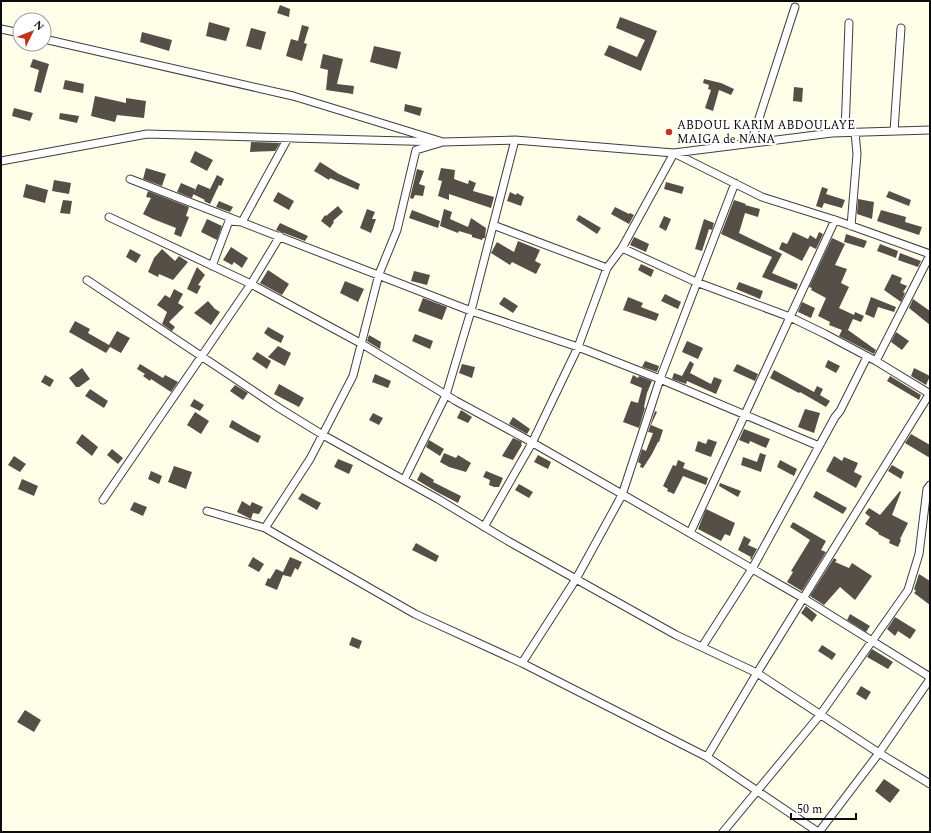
<svg xmlns="http://www.w3.org/2000/svg" width="931" height="833" font-family="Spectral,serif">
<style>
.building{fill:#554f47}
.lines{fill:none;stroke-linecap:round;stroke-linejoin:round}
.minor-casing{stroke:#3e3e3e;stroke-width:9}
.minor{stroke:#fff;stroke-width:7}
.poi-dot{fill:#c4341a;stroke:#fff;stroke-width:1.5}
.labels{text-anchor:middle;dominant-baseline:central;stroke-width:4;stroke-linejoin:round;paint-order:stroke}
.poi-label{font-size:12px;fill:#0b0b0b;stroke:#fff;text-anchor:start}
</style>
<rect width="100%" height="100%" fill="#ffffe9"/>
<path class="building" d="M280,5L290,9L289,17L277,13Z
M620,17L657,31L641,71L604,55L609,45L637,57L645,40L616,28Z
M209,22L230,28L226,41L206,36Z
M302,25L309,27L304,43L307,44L302,61L286,56L291,39L298,41Z
M251,28L266,32L261,50L246,46Z
M142,32L172,40L169,51L140,42Z
M374,46L401,52L397,69L370,62Z
M323,54L343,59L337,84L354,86L353,94L326,90L328,70L320,68Z
M33,59L49,64L41,93L34,91L39,70L30,67Z
M704,79L721,83L734,89L731,95L719,90L713,111L705,108L711,90L708,89L709,85L703,83Z
M65,80L84,84L83,93L63,89Z
M794,87L803,88L802,102L793,101Z
M95,96L126,103V98L146,101L144,118L117,115L115,122L91,116Z
M405,104L422,108L420,116L404,111Z
M14,108L33,113L30,121L12,116Z
M60,113L79,116L77,123L59,119Z
M251,142L280,143L275,151L250,152Z
M195,151L213,160L207,171L190,162Z
M320,162L339,174L360,184L358,190L330,178L329,180L314,171Z
M146,168L166,174L162,186L143,179Z
M441,168L455,170L454,179L468,184L469,180L476,183L473,191L494,197L491,208L449,194V200L438,196L442,181L438,180Z
M417,169L424,171L419,184L425,186L423,196L415,195L413,199L410,198Z
M217,175L224,179L221,186L219,185L210,204L204,201L205,200L193,194L198,184L210,189Z
M54,180L71,183L69,194L52,191Z
M666,182L684,187L682,194L664,189Z
M181,183L195,189L192,198L177,192Z
M26,184L48,190L45,203L23,197Z
M822,187L828,189L826,194L845,200L842,208L824,203L822,208L816,206Z
M148,191L189,207L186,216L189,217L181,237L174,234L176,228L153,219L143,214L151,198L146,197Z
M889,191L911,200L909,206L886,197Z
M278,192L294,201L289,210L273,201Z
M510,192L516,195L517,193L524,197L521,206L507,201Z
M858,199L874,202L872,219L857,214Z
M63,200L72,201L70,214L60,213Z
M734,200L746,204L745,205L760,209L758,217L745,213L739,233L782,254L772,273L798,284L796,290L762,277L772,257L721,234Z
M219,201L233,207L230,212L216,207Z
M338,206L343,212L333,221L334,222L330,228L321,221L325,215L326,216Z
M615,207L629,214L630,213L634,215L629,224L611,214Z
M367,209L375,212L372,219H376L371,233L360,228Z
M444,209L452,212L450,219L468,227L471,218L486,228L485,238H483L482,240L472,237V235L459,231L458,233L440,226Z
M412,210L440,221L438,228L409,218Z
M881,210L906,217L905,222L922,227L919,235L877,221Z
M579,215L601,228L597,234L576,220Z
M664,216L671,219L666,231L659,227Z
M207,219L222,226L217,240L201,232Z
M704,219L714,223L712,230L709,229L702,251L695,249Z
M280,223L308,236L305,241L276,230Z
M793,232L808,239L810,235L816,239L819,232L823,234L816,249L810,246L802,261L779,249L782,242L787,244Z
M846,234L867,241L864,248L844,242Z
M634,237L649,244L646,252L630,245Z
M832,238L845,244L835,265L847,269L841,283L849,287L839,308L854,315L855,312L864,316L861,322L853,319L848,330L876,350L874,354L839,336L842,330L829,325L830,322L818,316L826,298L811,290L812,288L809,287Z
M518,241L540,250L535,261L541,264L536,274L512,262L510,265L491,253L497,242L514,252Z
M880,244L898,251L896,258L877,251Z
M231,247L248,258L242,268L234,262L232,265L223,260Z
M130,249L141,255L136,263L126,257Z
M162,249L175,261L179,256L188,262L173,280L159,274L158,277L148,272L154,258Z
M900,253L921,261L918,267L898,260Z
M641,264L654,270L651,277L638,270Z
M197,267L205,275L198,285L201,286L197,294L187,289Z
M268,270L289,284L282,295L260,283Z
M414,271L430,275L427,285L411,281Z
M892,274L902,278L900,283L907,286L903,292L905,293L901,302L884,290Z
M345,281L364,289L358,302L340,293Z
M739,282L763,291L760,299L736,289Z
M174,289L183,294L178,303L184,307L169,322L175,327L172,331L162,324L167,312L157,305L165,295L170,298Z
M665,294L681,302L678,309L661,301Z
M504,297L518,306L513,313L499,304Z
M628,297L643,303L641,307L659,314L656,321L623,310Z
M871,297L896,307L894,312L878,307L874,318L865,314Z
M423,298L447,307L442,320L418,311Z
M913,299L930,311V325L909,308Z
M208,301L215,309L220,312L211,325L194,313Z
M802,302L815,308L811,318L798,312Z
M75,321L90,329L88,333L109,345L117,331L130,338L121,353L110,347L106,353L69,332Z
M268,327L284,336L281,343L271,338L264,333Z
M896,332L909,341L902,350L891,342Z
M415,334L433,341L430,349L412,341Z
M369,335L381,342L380,349L367,341Z
M687,341L703,348L698,359L682,352Z
M278,346L291,353L285,366L268,357Z
M257,352L271,361L267,369L252,359Z
M828,360L840,366L836,373L825,367Z
M645,361L659,366L657,372L642,367Z
M690,361L694,364L690,373L711,384L714,377L722,380L716,394L687,381L686,384L672,379L674,373L682,376Z
M140,364L163,378L165,375L178,382L171,392L151,379L150,381L143,376L145,374L137,369Z
M462,364L475,367L472,378L459,373Z
M737,364L758,374L755,381L733,371Z
M82,368L90,379L79,387H76L69,378Z
M914,368L930,376L926,385L911,376Z
M774,370L814,392L817,386L823,389L820,395L830,401L826,407L800,392L799,393L770,378Z
M375,374L391,381L388,388L372,382Z
M45,375L54,380L50,387L41,382Z
M633,375L638,378L639,376L652,381L647,393L644,407L645,408L639,428L623,422L631,401L638,403L642,388L630,383Z
M890,376L921,395L919,400L887,381Z
M279,384L304,398L299,407L274,394Z
M235,385L248,393L243,400L230,391Z
M90,389L108,401L104,408L85,396Z
M194,399L204,405L200,411L190,406Z
M805,409L820,413L814,433L798,427Z
M461,410L472,417L468,423L457,418Z
M655,411L657,412L651,425L663,430L659,442H658L652,454L643,468L640,467L641,464L638,462L642,449L646,451L653,433L648,432Z
M195,412L209,421L201,434L187,425Z
M373,413L383,418L379,425L369,420Z
M513,417L530,429L527,434L509,424Z
M232,420L249,430L261,436L258,443L229,427Z
M744,429L770,439L766,448L750,441L749,444L739,440Z
M82,434L98,447L92,456L76,443Z
M911,434L930,445V458L905,443Z
M513,438L522,442L521,444L522,445L513,460L502,456Z
M708,439L717,442L711,457L695,451L698,441L706,444Z
M429,440L444,449L440,456L426,447Z
M112,449L123,458L118,464L107,455Z
M444,453L456,458L458,455L471,463L466,472L449,467L440,462Z
M760,453L766,455L761,472L741,465L743,457L757,462Z
M538,455L551,462L548,469L534,462Z
M14,456L26,464L20,472L8,465Z
M834,456L842,461L844,457L858,463L854,472L862,476L856,488L826,471Z
M338,459L353,465L349,474L334,467Z
M678,460L685,463L683,468L708,478L706,485L683,476L674,494L667,491L668,489L663,486L673,465L676,466Z
M780,460L797,469L794,476L777,467Z
M892,465L904,472L901,479L888,471Z
M174,466L192,472L186,489L168,482Z
M151,471L162,476L159,484L148,479Z
M486,471L503,478L499,487H494L489,485L490,480L483,477Z
M421,472L434,480L433,482L461,496L458,503L437,492L417,480Z
M22,479L38,486L34,496L18,489Z
M720,483L741,491L738,497L719,486Z
M519,484L533,492L529,498L515,490Z
M816,491L847,508L843,514L813,497Z
M900,491L901,492L892,515L908,523L900,539L901,540L898,547L889,543L890,540L878,534L879,533L865,524L870,517L865,513L869,508L880,515Z
M302,493L321,503L317,510L298,499Z
M242,501L250,506L252,502L263,507L259,514L253,513L251,519L237,512Z
M134,502L147,507L143,516L130,510Z
M706,509L735,523L730,536L725,534L721,541L698,529Z
M793,522L826,541L821,550L826,552L802,591L787,582L793,572L791,571L810,540L790,527Z
M744,536L751,540L748,545L757,549L751,560L750,559L751,557L738,550Z
M416,543L439,556L436,562L412,550Z
M253,557L264,564L259,572L248,566Z
M290,557L302,562L298,570L295,568L291,577L283,575L277,590L265,585L268,578L270,579L276,569L283,572Z
M834,558L837,560L835,562L849,568L852,563L872,576L855,600L840,587L824,605L810,596Z
M919,574L930,581V605L914,593L916,591L914,589Z
M806,606L817,615L812,622L801,613Z
M850,614L870,626L866,632L847,620Z
M895,617L916,630L910,639L898,631L895,636L887,629Z
M352,637L362,641L359,649L349,645Z
M822,645L836,654L832,660L818,651Z
M872,649L893,662L888,669L867,657Z
M861,686L871,692L866,700L856,694Z
M25,710L41,720L34,732L17,722Z
M884,779L900,790L890,803L875,791Z"/>
<g class="lines">
<g class="minor-casing">
<path id="minor" d="M1,29L20,33
M44,39L293,96L443,142L515,140L674,153L832,133L930,130
M894,131L901,28
M845,132L849,23
M751,143L795,7
M1,161L147,134L443,142L416,150L397,230L379,274L353,376L310,459L265,528
M130,179L471,311L578,347L660,379L819,446
M109,217L251,284L362,344L456,401L526,439L803,598L930,677
M493,225L607,268
M851,226L857,154L855,132
M622,248L696,282L790,317L825,334L876,361L930,394
M212,266L229,221L242,222L288,138
M87,280L279,408L323,435L438,499L508,541L676,635L757,673L879,753L930,784
M876,361L930,255
M404,480L446,395L471,311L515,140
M103,500L251,284L280,236
M207,511L265,528L415,614L522,663L707,757L818,832
M484,527L532,443L578,347L607,268L622,248L674,153L762,197L835,220L930,254
M690,533L835,220
M702,647L752,569L835,417L840,411L867,357
M522,663L576,579L622,495L660,379L735,183
M707,757L757,673L930,393
M723,832L820,715L908,590L919,554L927,489L930,485
M819,832L879,753L930,679"/>
</g>
<use href="#minor" class="minor"/>
</g>
<circle class="poi-dot" cx="669" cy="132" r="4"/>
<g class="labels">
<g class="poi-label">
<text x="677" y="125">ABDOUL KARIM ABDOULAYE<tspan x="677" dy="14">MAIGA de NANA</tspan></text>
</g>
</g>
<rect width="931" height="833" fill="none" stroke="#0b0b0b" stroke-width="4"/>
<g transform="translate(32 32) rotate(47)"><circle r="19" fill="#ffffff" stroke="#9d9d9d"/>
<path d="M0-3L7 15L0 10L-7 15Z" fill="#c4341a"/>
<text y="-6" font-size="11" font-weight="bold" text-anchor="middle" fill="#0b0b0b">N</text>
</g>
<path d="M791 813v6h65v-6" fill="none" stroke="#0b0b0b" stroke-width="2"/>
<text x="797" y="813" font-size="12" fill="#0b0b0b" stroke="#ffffff" stroke-width="3" paint-order="stroke">50 m</text>
</svg>
